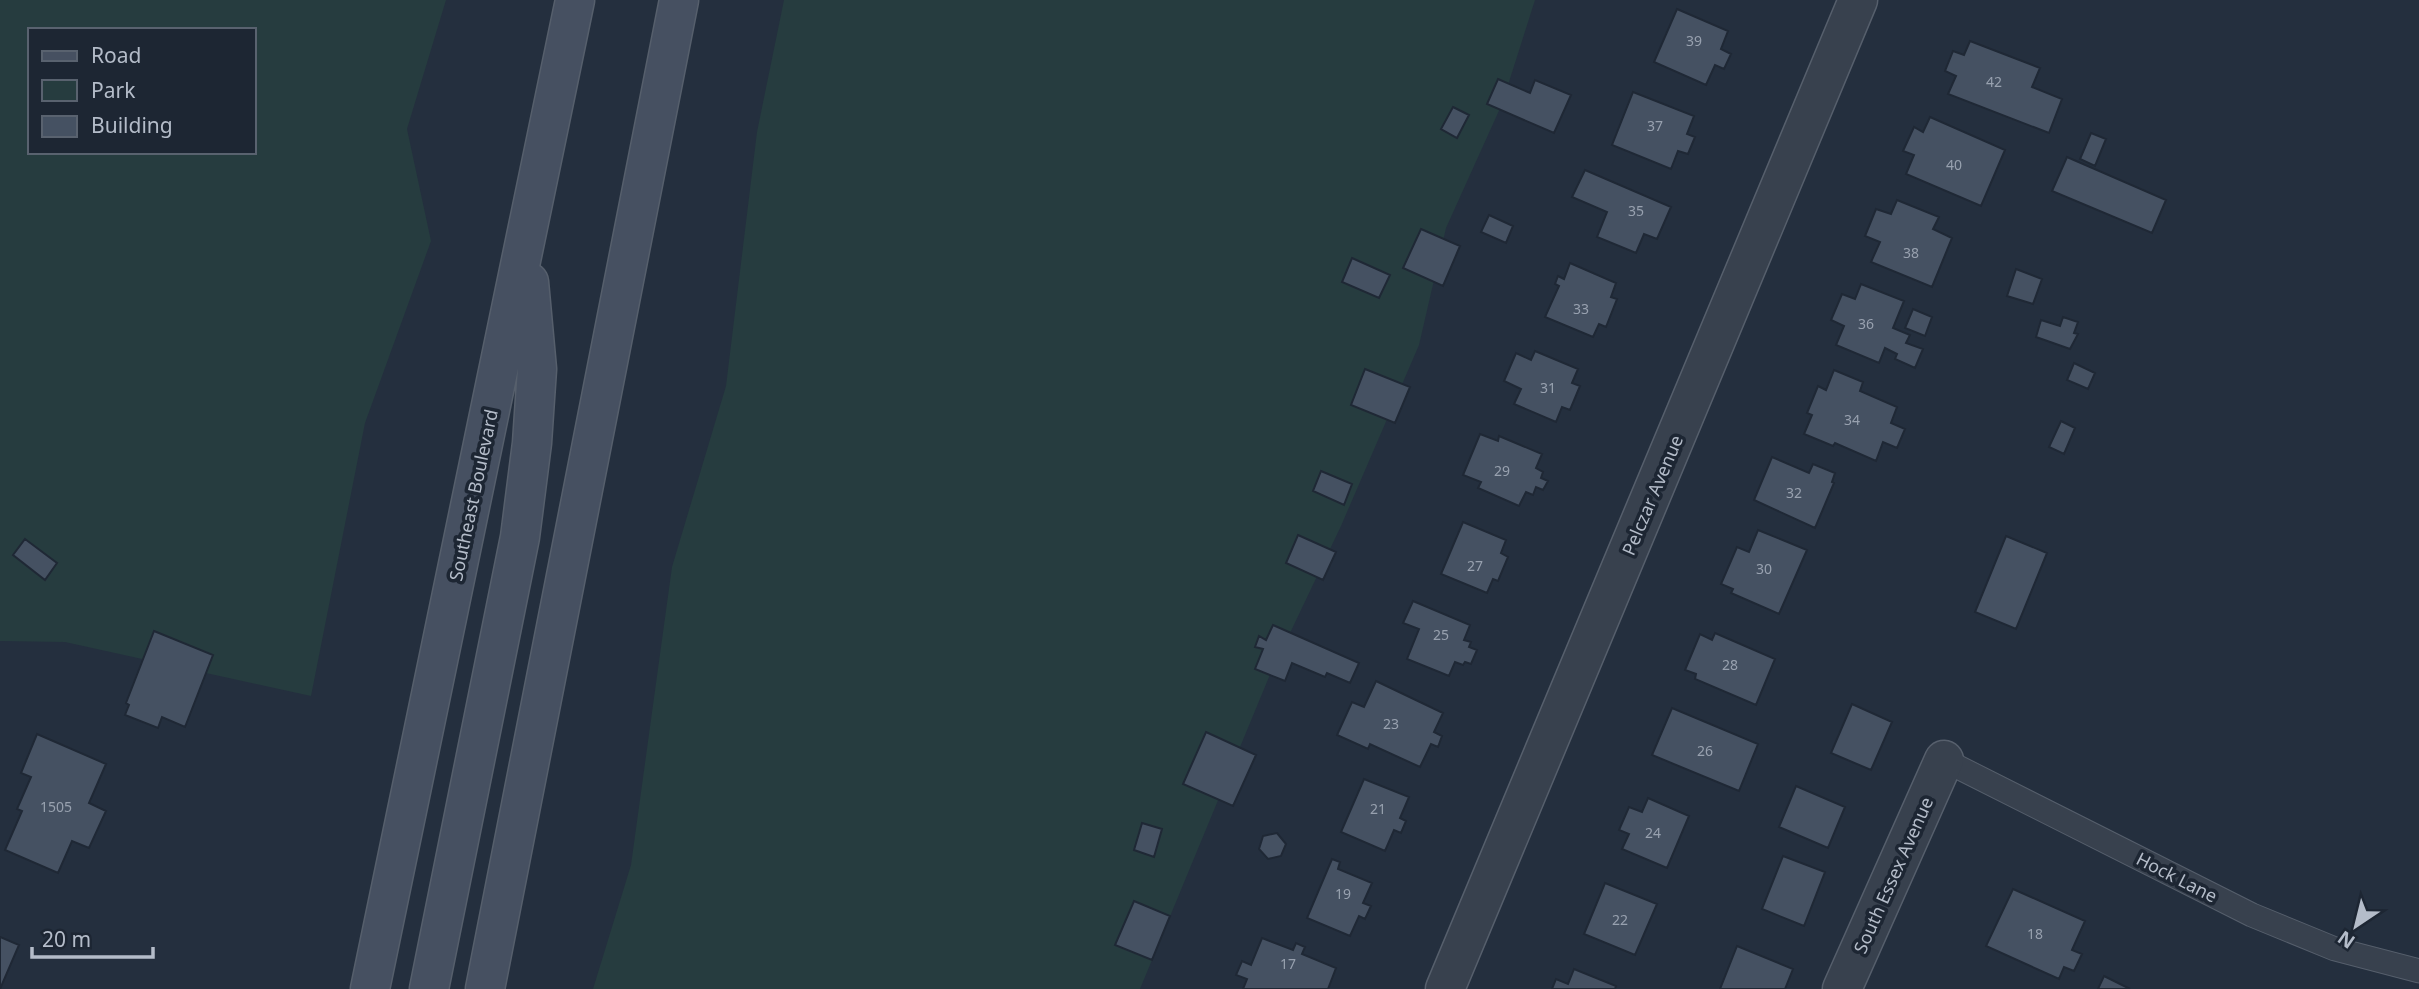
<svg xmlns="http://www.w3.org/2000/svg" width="2419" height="989" font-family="'Noto Sans',sans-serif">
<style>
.green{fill:#263c3f;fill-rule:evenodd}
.building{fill:#455162;stroke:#1f2835;stroke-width:2}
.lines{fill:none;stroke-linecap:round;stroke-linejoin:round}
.service-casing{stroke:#565f6c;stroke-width:25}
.minor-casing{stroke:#565f6c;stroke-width:41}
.secondary-casing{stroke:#565f6c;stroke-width:41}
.service{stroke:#38414e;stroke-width:23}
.minor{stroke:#38414e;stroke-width:38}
.secondary{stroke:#465061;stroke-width:38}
.labels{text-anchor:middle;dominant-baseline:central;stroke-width:7;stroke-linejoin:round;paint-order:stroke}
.number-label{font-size:14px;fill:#98a1af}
.street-label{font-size:18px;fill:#b4bcc9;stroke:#1d2633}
</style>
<rect width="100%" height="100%" fill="#242f3e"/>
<path class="green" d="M0,0H446L407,129L431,241L365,423L311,696L65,642L0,641ZM30,30H254V152H30Z
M784,0H1535L1502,104L1446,228L1419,345L1341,526L1269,677L1140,989H593L631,865L672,567L726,386L757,132Z"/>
<path class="building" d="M1677,9L1728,31L1721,49L1731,54L1724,69L1715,65L1706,85L1654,62Z
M1970,41L2040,68L2032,87L2062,99L2049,133L1948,94L1956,76L1945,71L1953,51L1964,55Z
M1498,79L1530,93L1535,80L1571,95L1554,133L1487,104Z
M1633,92L1694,116L1687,134L1695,137L1688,154L1678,151L1671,169L1612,145Z
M1453,107L1469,115L1457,138L1441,129Z
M1930,117L2005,150L1981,206L1906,174L1914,155L1903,151L1914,127L1923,132Z
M2091,133L2106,139L2095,166L2080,159Z
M2067,157L2166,200L2152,233L2052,191Z
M1585,170L1671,207L1657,239L1644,234L1636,253L1597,237L1607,212L1572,197Z
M1897,200L1939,217L1933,229L1952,238L1932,287L1871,262L1880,242L1865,236L1876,209L1891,214Z
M1489,215L1513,226L1506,243L1481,232Z
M1421,229L1460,246L1443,286L1403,268Z
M1352,258L1390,275L1379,298L1342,282Z
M1570,263L1616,283L1611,297L1617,299L1606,327L1599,324L1593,337L1545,317L1559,286L1555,284L1558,276L1564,279Z
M2016,269L2042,279L2033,304L2007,296Z
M1861,284L1904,301L1893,328L1910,335L1906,343L1923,349L1915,368L1895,359L1897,354L1885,348L1879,363L1836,345L1844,326L1831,320L1842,294L1855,299Z
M1913,309L1932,317L1925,336L1905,328Z
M2063,317L2078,322L2074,333L2078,334L2070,349L2036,337L2041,320L2060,326Z
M1535,351L1578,369L1572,383L1580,386L1570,410L1562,407L1556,422L1514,404L1521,389L1504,381L1516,353L1531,360Z
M2074,363L2095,373L2088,389L2067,380Z
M1365,369L1410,387L1395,423L1351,405Z
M1834,370L1863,382L1860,391L1897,407L1891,423L1905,429L1897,448L1883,442L1876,461L1835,443L1833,446L1804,434L1812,415L1807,413L1818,386L1826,390Z
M2061,421L2075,428L2064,454L2049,447Z
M1480,434L1498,441L1499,436L1542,454L1536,468L1543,472L1541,478L1548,481L1543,490L1536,487L1533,495L1526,492L1519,506L1478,488L1481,482L1463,475Z
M1772,457L1809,473L1813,464L1835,473L1832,482L1834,483L1815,528L1754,500Z
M1321,471L1352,484L1344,505L1313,491Z
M1463,522L1506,540L1501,553L1508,557L1498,581L1493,579L1487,593L1441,574Z
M1758,530L1807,550L1779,614L1731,593L1733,589L1721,584L1737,547L1749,552Z
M1298,535L1336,552L1323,580L1286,563Z
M2006,536L2047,553L2016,629L1975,612Z
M25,539L57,563L45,580L13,555Z
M1413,601L1470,625L1464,640L1471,642L1469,647L1477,650L1471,664L1465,662L1463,665L1455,662L1449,676L1407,659L1419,629L1403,623Z
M1273,625L1359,663L1350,683L1327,673L1325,677L1292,663L1285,681L1255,669L1263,649L1255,647L1259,636L1266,640Z
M154,631L213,655L185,727L162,717L158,728L125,715L129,705L126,703Z
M1715,633L1775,659L1756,705L1695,679L1696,674L1685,670L1700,634L1712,640Z
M1376,681L1443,713L1434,732L1442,736L1438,747L1431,744L1420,767L1370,744L1368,749L1337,735L1352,702L1364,707Z
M1852,704L1892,722L1871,770L1831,753Z
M1672,708L1758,744L1739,791L1652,755Z
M1206,732L1256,755L1233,806L1183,784Z
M37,734L106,764L89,803L106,811L89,848L72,841L58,873L5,850L22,811L17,809L31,777L21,773Z
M1364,779L1409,797L1400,818L1406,821L1401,833L1394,830L1385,851L1341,832Z
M1796,786L1845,807L1828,848L1779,827Z
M1648,798L1689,816L1667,868L1622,849L1629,834L1619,830L1629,807L1642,812Z
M1142,823L1162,829L1154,857L1134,850Z
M1277,833L1286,844L1281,856L1268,859L1259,849L1263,836Z
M1783,856L1825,872L1804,926L1762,909Z
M1332,859L1340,862L1338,869L1372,883L1363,903L1371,906L1365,919L1359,916L1350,936L1307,918Z
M1605,883L1657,904L1635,955L1584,934Z
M2013,889L2085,921L2072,950L2082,954L2074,971L2064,967L2059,979L1986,946Z
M1134,901L1170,916L1152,960L1115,945Z
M0,937L19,945L0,989Z
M1262,938L1293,950L1296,943L1305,947L1302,954L1336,968L1328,989H1243L1247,979L1236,975L1242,961L1251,965Z
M1737,946L1793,969L1785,989H1720Z
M1574,969L1616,986L1615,989H1552L1556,979L1568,984Z
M2104,976L2130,989H2098Z"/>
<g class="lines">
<g class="service-casing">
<path id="service" d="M1944,760L2252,915L2335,949L2419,971"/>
</g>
<g class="minor-casing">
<path id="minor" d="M1445,989L1858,0
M1842,989L1944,760"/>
</g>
<g class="secondary-casing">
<path id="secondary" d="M370,989L575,0
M429,989L520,537L532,443L537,369L529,282
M485,989L679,0"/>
</g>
<use href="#service" class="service"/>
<use href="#minor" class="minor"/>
<use href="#secondary" class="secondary"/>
</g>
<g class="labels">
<g class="number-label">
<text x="1694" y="40">39</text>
<text x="1994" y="81">42</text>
<text x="1655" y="125">37</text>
<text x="1954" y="164">40</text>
<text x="1636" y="210">35</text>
<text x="1911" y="252">38</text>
<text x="1581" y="308">33</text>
<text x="1866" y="323">36</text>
<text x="1548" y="387">31</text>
<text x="1852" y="419">34</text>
<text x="1502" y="470">29</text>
<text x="1794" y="492">32</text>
<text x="1475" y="565">27</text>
<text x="1764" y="568">30</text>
<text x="1441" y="634">25</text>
<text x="1730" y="664">28</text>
<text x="1391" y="723">23</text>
<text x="1705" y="750">26</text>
<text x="56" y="806">1505</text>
<text x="1378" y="808">21</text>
<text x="1653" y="832">24</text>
<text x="1343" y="893">19</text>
<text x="1620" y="919">22</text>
<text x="2035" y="933">18</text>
<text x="1288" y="963">17</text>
</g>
<g class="street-label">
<text transform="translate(473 495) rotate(-78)">Southeast Boulevard</text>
<text transform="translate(1652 495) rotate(-67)">Pelczar Avenue</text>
<text transform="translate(1893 875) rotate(-66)">South Essex Avenue</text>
<text transform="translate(2177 877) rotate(27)">Hock Lane</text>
</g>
</g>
<rect x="28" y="28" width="228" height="126" fill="#1d2633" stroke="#59626f" stroke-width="2"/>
<rect x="42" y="51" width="35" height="10" fill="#465061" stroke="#59626f" stroke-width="2"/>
<text x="91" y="63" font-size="21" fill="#b4bcc9">Road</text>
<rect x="42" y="80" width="35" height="21" fill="#263c3f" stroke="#59626f" stroke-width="2"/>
<text x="91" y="98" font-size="21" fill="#b4bcc9">Park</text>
<rect x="42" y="116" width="35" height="21" fill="#455162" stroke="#59626f" stroke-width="2"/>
<text x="91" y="133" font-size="21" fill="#b4bcc9">Building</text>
<g transform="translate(2356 926) rotate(215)" stroke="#1d2633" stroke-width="5" paint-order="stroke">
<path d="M0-5L12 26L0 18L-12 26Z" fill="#b4bcc9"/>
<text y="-10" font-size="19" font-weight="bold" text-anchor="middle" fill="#b4bcc9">N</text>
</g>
<path d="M32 947v10h121v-10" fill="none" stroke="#b4bcc9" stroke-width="3.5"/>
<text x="42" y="947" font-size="21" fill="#b4bcc9" stroke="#1d2633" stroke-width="5" paint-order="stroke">20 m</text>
</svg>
